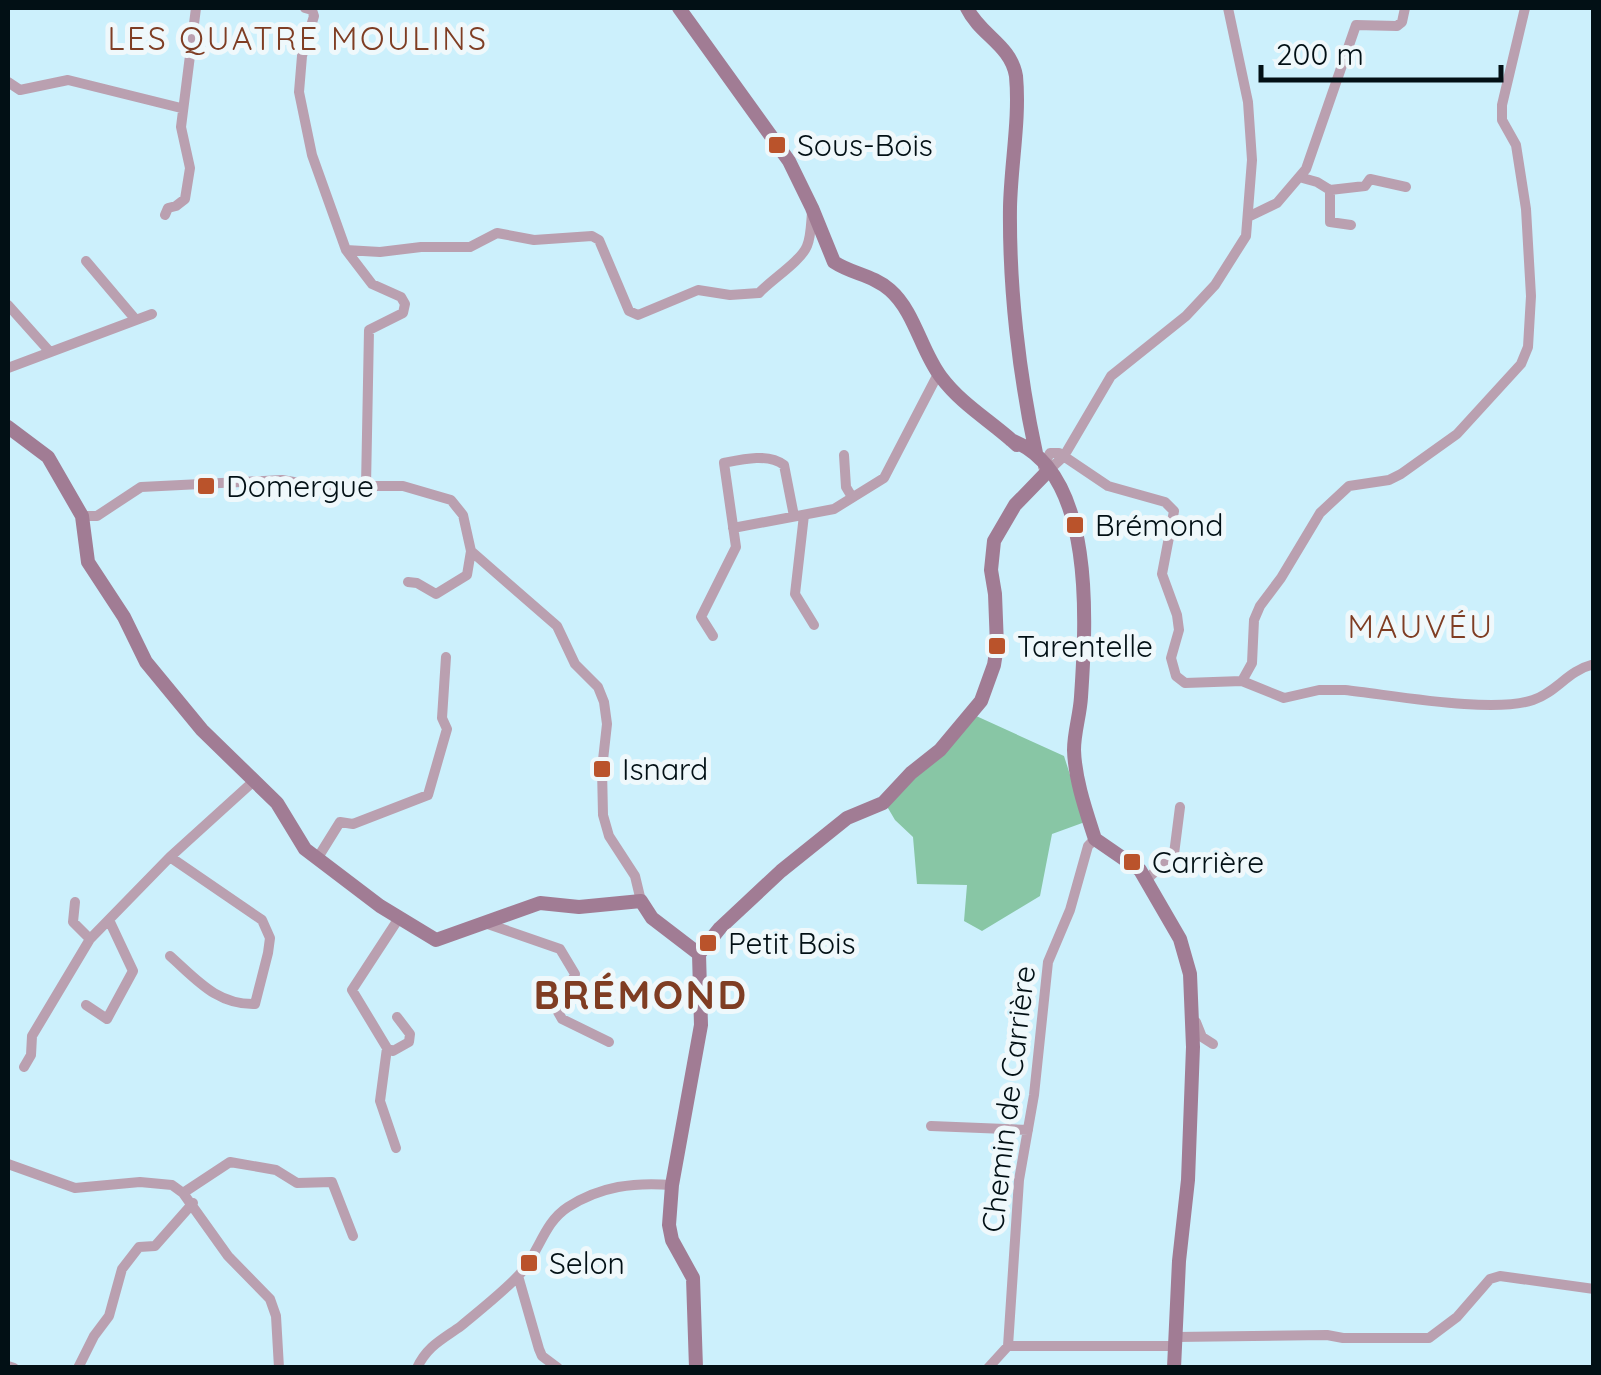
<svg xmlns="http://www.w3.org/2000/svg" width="1601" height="1375" font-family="Quicksand,sans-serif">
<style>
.green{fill:#88c6a5}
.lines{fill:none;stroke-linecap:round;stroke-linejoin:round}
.street{stroke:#baa0b0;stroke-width:10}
.secondary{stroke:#a17c94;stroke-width:14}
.poi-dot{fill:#ba532b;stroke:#eff8fb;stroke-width:4}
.labels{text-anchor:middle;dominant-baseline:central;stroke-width:10;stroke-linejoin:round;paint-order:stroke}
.poi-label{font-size:30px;fill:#021015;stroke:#eff8fb;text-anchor:start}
.street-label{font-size:30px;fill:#021015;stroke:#eff8fb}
.neighbourhood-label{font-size:32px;letter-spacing:2.5px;fill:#7f3d23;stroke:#eff8fb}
.district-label{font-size:40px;font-weight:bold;letter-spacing:2.5px;fill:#7f3d23;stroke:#eff8fb}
</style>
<rect width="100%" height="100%" fill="#ccf0fc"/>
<path class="green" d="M974,715L1064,756L1085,822L1052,834L1040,896L982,931L964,921L967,885L917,884L913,837L895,820L885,803Z"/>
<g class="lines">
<path class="street" d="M305,8L312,10L314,16L302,56L299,92L312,155L346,250L372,284L401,297L405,304L403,313L369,330L366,486
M8,82L20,90L68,80L181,108
M1299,177L1317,182L1330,190L1365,186L1370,179L1406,187
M1330,190V222L1351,225
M165,215L168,208L176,206L185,199L190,168L181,127L196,8
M1248,217L1277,203L1306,169L1356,25L1397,26L1402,22L1405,8
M346,250L380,252L421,247H470L497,233L534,240L592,236L599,240L629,311L638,315L698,290L730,295L759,293C771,280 801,261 807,246C811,237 811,223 812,213
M86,261L136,320
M8,305L50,352
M8,368L152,314
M844,455L846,487L852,497
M1043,467L1050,453H1059L1108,486L1165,502L1174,511L1162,574L1177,615L1179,630L1171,658L1176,676L1185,683L1242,681L1284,698L1319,690H1345C1392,695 1493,714 1533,700C1557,692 1567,671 1594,664
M1048,471L1064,456L1111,376L1186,316L1215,285L1246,236L1252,160L1248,102L1228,8
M804,515L795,594L814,625
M82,516H97L141,487L282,480L317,486H403L451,500L463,515L471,551L557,626L575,664L598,687L604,702L607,724L602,769L603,815L609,836L635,876L641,901
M733,528L834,509L884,478L938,374
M408,582L417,583L436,594L467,575L471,551
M713,636L701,617L736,547L724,463C743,459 768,453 784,465L794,516
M1242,681L1252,663L1254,620L1260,606L1281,578L1320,513L1349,486L1389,480L1401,474L1457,434L1521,364L1528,347L1531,296L1526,209L1516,145L1502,120V105L1525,8
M317,859L340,822L353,824L428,795L447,729L442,718L446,657
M1146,880L1174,854L1180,807
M75,902L73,922L90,939
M485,923L560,949L575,974L558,1012L562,1019L609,1042
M170,956C197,980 217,1005 255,1004L268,953L270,938L262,920L170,857
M86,1005L107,1019L133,971L109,920
M397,1017L410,1034L409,1042L393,1051L387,1048L352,990L399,918
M1196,1022L1202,1037L1213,1044
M387,1048L380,1101L396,1148
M24,1067L31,1055L32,1036L90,939L170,857L255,780
M931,1126L1028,1130
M8,1164L75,1188L140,1182L172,1185L183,1193L228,1256L270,1299L276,1316L279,1368
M183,1193L230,1162L276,1170L297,1183L332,1182L353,1236
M518,1276L539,1349L542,1356L558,1368
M1176,1337L1327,1335L1343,1338H1429L1457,1317L1490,1279L1500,1276L1594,1289
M1008,1346H1175
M8,1366L14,1368
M78,1368L94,1336L109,1316L122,1269L139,1247L155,1246L193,1203
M417,1368C427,1346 443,1339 461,1326C480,1310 502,1293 519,1275C539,1254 543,1223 568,1207C601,1186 634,1182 672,1185
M988,1368L1008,1346L1019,1180L1034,1095L1048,962L1070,910L1088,846L1095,839"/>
<path class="secondary" d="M679,8L789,161L812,208L834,262C852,274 873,275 890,290C915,312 921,351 941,377C962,405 991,421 1017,445
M967,8C980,35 1011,45 1016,76C1020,119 1011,163 1010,207C1009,287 1019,375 1036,453
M8,427L48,457L82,516L88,562L124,617L146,662L202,730L277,803L305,849L380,906L436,940L540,903L579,907L641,901L652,918L699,954
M1011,440C1096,472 1086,623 1081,697C1080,715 1074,732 1074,750C1075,780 1086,811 1095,839L1140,870L1180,939L1190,974L1193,1047L1188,1180L1179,1261L1174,1368
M696,1368L693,1278L672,1240L669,1225L672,1185L701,1025L699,954L720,928L781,871L847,818L883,803L911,773L940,750L981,701L994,665L997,646L995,594L991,570L994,541L1015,505L1048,471"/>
</g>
<g class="poi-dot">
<rect x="767" y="135" width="20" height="20" rx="5"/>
<rect x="196" y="476" width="20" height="20" rx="5"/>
<rect x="1065" y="515" width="20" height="20" rx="5"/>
<rect x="987" y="636" width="20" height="20" rx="5"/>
<rect x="592" y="759" width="20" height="20" rx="5"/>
<rect x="1122" y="852" width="20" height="20" rx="5"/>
<rect x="698" y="933" width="20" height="20" rx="5"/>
<rect x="519" y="1253" width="20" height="20" rx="5"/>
</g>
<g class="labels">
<g class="poi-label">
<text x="797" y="145">Sous-Bois</text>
<text x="226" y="486">Domergue</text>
<text x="1095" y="525">Brémond</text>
<text x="1017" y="646">Tarentelle</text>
<text x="622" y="769">Isnard</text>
<text x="1152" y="862">Carrière</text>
<text x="728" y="943">Petit Bois</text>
<text x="549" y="1263">Selon</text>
</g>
<g class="street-label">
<text transform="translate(1008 1099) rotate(-83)">Chemin de Carrière</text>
</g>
<g class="neighbourhood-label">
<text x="298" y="38">LES QUATRE MOULINS</text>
<text x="1421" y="626">MAUVÉU</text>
</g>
<g class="district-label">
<text x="641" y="994">BRÉMOND</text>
</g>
</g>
<rect width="1601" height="1375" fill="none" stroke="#021015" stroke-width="20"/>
<path d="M1261 65v15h240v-15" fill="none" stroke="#021015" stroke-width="5"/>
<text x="1276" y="65" font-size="30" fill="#021015" stroke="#eff8fb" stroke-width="8" paint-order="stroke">200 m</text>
</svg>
